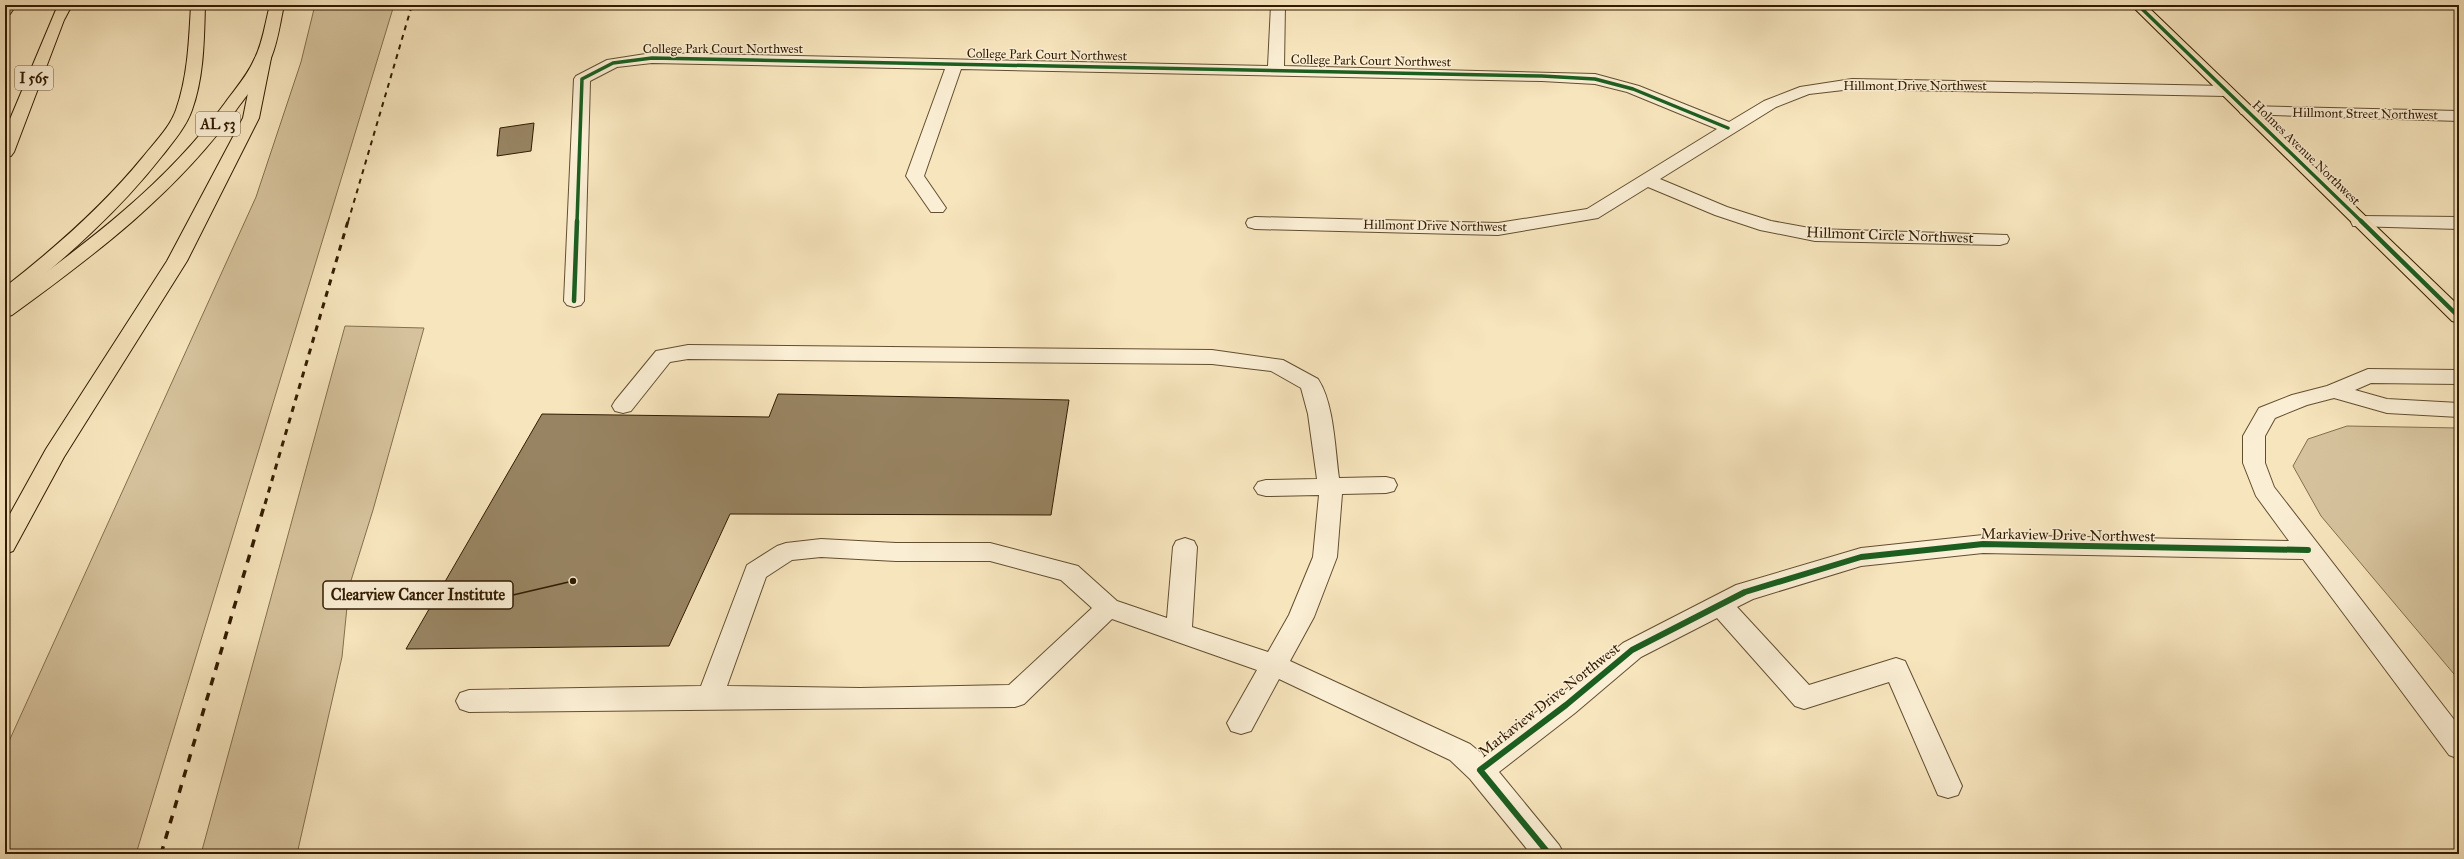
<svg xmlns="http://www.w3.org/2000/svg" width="2464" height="859" font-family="'IM FELL Great Primer',serif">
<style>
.green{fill:#d6c39d;stroke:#846f4e}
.building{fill:#988462;stroke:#321b00}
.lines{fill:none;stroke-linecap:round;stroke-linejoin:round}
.minor-casing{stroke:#634e2f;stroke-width:2}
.major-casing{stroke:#321b00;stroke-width:2}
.highway-casing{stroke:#321b00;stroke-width:2}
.minor{fill:#faeed4;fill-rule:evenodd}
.major{fill:#f7e5bd;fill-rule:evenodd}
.highway{fill:#f7e5bd;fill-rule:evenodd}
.rail-far2{stroke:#321b00;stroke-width:2;stroke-dasharray:5 5;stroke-linecap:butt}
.rail-far1{stroke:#321b00;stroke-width:3;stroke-dasharray:6 6;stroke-linecap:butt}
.rail{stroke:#321b00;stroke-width:3.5;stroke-dasharray:8 8;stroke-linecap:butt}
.cycleway-far2-casing{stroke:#faeed4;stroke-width:5.5}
.cycleway-far1-casing{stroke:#faeed4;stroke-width:7}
.cycleway-casing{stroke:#faeed4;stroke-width:8}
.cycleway-far2{stroke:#1b5e20;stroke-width:3.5}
.cycleway-far1{stroke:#1b5e20;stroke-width:4.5}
.cycleway{stroke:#1b5e20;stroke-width:6}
.labels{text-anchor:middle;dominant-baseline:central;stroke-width:3;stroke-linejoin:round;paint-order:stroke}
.far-street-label{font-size:13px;fill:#321b00;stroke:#faeed4}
.shield{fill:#faeed4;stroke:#6e5a40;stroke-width:1}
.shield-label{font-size:14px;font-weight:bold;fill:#321b00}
.street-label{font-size:15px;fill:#321b00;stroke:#faeed4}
.leader{fill:none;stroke:#321b00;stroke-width:1.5}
.callout-dot{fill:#321b00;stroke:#faeed4;stroke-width:1.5}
.callout{fill:#faeed4;stroke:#321b00;stroke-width:1.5}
.callout-label{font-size:16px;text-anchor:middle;font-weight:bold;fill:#321b00}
</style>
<rect width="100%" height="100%" fill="#f7e5bd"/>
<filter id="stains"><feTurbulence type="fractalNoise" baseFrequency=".005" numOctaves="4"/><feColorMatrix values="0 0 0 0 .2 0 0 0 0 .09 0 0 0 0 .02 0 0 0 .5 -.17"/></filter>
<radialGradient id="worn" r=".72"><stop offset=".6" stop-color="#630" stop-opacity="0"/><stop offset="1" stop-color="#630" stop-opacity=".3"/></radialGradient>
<path class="green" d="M315,5H394L136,854H5V750L256,197L301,62Z
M345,326L424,328L373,510L349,587L342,657L297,854H201Z
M2347,426L2459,428V680L2321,516L2293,466L2308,439Z"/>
<path class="building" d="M534,123L531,151L497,156L500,128Z
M778,394L1069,400L1051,515L730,514L669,646L406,649L542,414L769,417Z"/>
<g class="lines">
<g class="minor-casing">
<path id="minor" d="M1271,5H1285L1284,66L1595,74L1639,86L1729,122L1764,101L1800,87L1852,79L2226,86L2234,91L2226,96L1852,89L1809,94L1776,107L1660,179L1727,207L1771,221L1815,229L2007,235L2009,239L2007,243L2000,245L1815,241L1760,230L1715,215L1648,187L1598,218L1498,235L1255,229L1248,227L1246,223L1248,219L1255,217L1498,223L1587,209L1717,129L1627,92L1595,84L1542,81L961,69L924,176L946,208L943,212H931L906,176L945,69L652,63L617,67L590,81L584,301L581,305L574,307L567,305L564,301L574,79L576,76L607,60L652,53L1268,66Z
M2247,106L2459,111V121L2241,114L2239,111L2241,108Z
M2360,216L2459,217V229L2353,226L2351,222L2353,218Z
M688,345L1212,350L1283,360L1318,379C1334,403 1335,449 1339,478L1386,477L1394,479L1397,485L1394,491L1386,493L1342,494L1337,557L1314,617L1290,661L1470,744L1481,753L1557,697L1623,643L1736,585L1861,548L1983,535L2289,541L2256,496L2243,463V436L2259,408L2292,395L2327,386L2368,369L2459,370V384L2371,383L2355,390L2387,399L2459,403V417L2387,413L2334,398L2307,405L2275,418L2265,436V463L2274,487L2459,726V759L2449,755L2303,559L1983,553L1861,566L1753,599L1737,607L1809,685L1896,658L1905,661L1962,786L1958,795L1948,798L1938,795L1889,682L1804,709L1795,706L1717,618L1641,657L1575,713L1499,772L1559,845L1564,854H1531L1470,779L1450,760L1279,679L1251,731L1241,734L1231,731L1227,723L1257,670L1112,619L1024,704L1015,707L469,712L460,709L456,701L460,693L469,690L701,686L747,565L777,546L786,543L821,539L896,543H990L1078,566L1117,601L1167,618L1173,547L1176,541L1185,538L1194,541L1197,547L1192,627L1268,652L1289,615L1313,557L1319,495L1266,496L1258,494L1254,488L1258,482L1266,480L1317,479L1308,414L1301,388L1271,371L1212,364L688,359L670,362L631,411L623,413L615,411L612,406L615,401L656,351ZM821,557L896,561H990L1061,580L1092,608L1009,685L860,688L727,686L766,577L792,560Z"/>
</g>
<g class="major-casing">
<path id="major" d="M270,5H284C280,23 278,41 271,58C263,75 250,91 239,106C178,192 96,254 12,315L5,317V302C86,244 166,184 225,103C235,89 247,76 254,60C263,43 265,23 270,5Z
M2131,5H2146L2459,306V323L2452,321Z"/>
</g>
<g class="highway-casing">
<path id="highway" d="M5,5H16L10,14L5,15Z
M58,5H72L64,20L14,152L11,156L5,157V131Z
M191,5H205C204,40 204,77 192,110C186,127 173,142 162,156C119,211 67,257 12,301L5,303V287C55,248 103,206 143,157C155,142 170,127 176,110C188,76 189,40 191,5Z
M263,53L271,58L259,118L187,261L64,457L13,551L5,554V523L46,449L167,261L243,118L255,58Z"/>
</g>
<use href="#minor" class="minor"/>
<use href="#major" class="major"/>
<use href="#highway" class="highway"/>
<path class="rail-far2" d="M348,222L412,5"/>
<path class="rail-far1" d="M265,504L348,221"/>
<path class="rail" d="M161,854L265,503"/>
<g class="cycleway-far2-casing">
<path id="cycleway-far2" d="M2138,5L2362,222
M577,222L582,79L613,63L652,58L1542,76L1595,79L1633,89L1728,128"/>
</g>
<g class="cycleway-far1-casing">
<path id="cycleway-far1" d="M2361,221L2459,317
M574,301L577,221"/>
</g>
<g class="cycleway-casing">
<path id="cycleway" d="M1549,854L1480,770L1566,705L1632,650L1745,592L1861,557L1983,544L2308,550"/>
</g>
<use href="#cycleway-far2" class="cycleway-far2"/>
<use href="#cycleway-far1" class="cycleway-far1"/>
<use href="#cycleway" class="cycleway"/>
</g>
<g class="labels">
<g class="far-street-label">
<text x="723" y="49">College Park Court Northwest</text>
<text transform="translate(1047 55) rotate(1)">College Park Court Northwest</text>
<text transform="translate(1371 61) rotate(1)">College Park Court Northwest</text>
<text x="1915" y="86">Hillmont Drive Northwest</text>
<text transform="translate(2365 114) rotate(1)">Hillmont Street Northwest</text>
<text transform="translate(2306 153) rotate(44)">Holmes Avenue Northwest</text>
<text transform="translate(1435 226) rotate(1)">Hillmont Drive Northwest</text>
</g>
<g class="shield">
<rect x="15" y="66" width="38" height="24" rx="3"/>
<rect x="196" y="112" width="44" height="24" rx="3"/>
</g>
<g class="shield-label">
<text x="34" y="78">I 565</text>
<text x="218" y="124">AL 53</text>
</g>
<g class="street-label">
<text transform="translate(1890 235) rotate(2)">Hillmont Circle Northwest</text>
<text transform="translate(2068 535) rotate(1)">Markaview Drive Northwest</text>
<text transform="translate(1549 700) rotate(-38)">Markaview Drive Northwest</text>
</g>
</g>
<path class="leader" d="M573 581L513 595"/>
<circle class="callout-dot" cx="573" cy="581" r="4"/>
<rect class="callout" x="323" y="581" width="190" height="28" rx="4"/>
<g class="callout-label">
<text x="418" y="600">Clearview Cancer Institute</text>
</g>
<rect width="2464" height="859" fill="none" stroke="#f7e5bd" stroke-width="20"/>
<rect x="6" y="6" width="2452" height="847" fill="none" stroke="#321b00" stroke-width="2"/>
<rect x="10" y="10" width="2444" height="839" fill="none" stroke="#321b00"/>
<rect width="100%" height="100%" filter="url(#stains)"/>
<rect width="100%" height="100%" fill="url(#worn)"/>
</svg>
